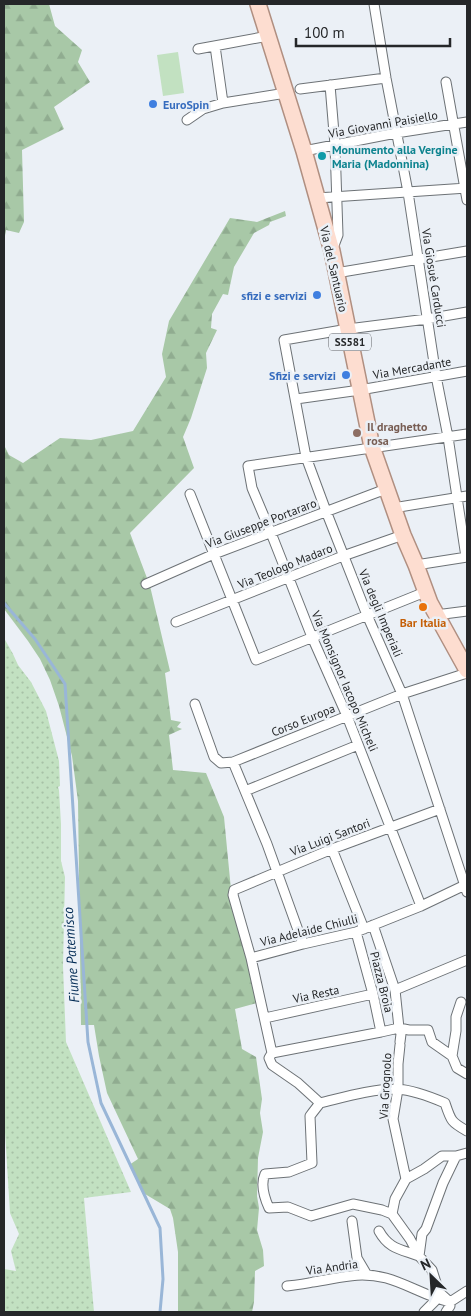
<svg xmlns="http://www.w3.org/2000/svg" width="471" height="1316" font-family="'PT Sans',sans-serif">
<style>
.grass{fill:url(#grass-dots)}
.forest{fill:url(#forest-firs)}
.pitch{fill:#c2e1c1}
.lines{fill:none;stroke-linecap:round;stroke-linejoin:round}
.stream{stroke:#99b6d7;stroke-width:3}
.minor-casing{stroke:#6d7276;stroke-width:11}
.primary-casing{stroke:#b08f81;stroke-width:18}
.minor{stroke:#fff;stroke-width:9}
.primary{stroke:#fdddd0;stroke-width:15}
.shop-dot{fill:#3f7fe0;stroke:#ebf0f6;stroke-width:2}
.culture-dot{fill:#0f9aa8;stroke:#ebf0f6;stroke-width:2}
.education-dot{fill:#8d6e63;stroke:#ebf0f6;stroke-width:2}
.food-dot{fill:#e8710a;stroke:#ebf0f6;stroke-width:2}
.labels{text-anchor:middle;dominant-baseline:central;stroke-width:5;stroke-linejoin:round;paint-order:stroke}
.shield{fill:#ebf0f6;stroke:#606366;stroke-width:1}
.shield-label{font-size:11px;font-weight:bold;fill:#252729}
.shop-label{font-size:12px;font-weight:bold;fill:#366cbe;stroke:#ebf0f6;text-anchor:end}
.street-label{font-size:12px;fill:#252729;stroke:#ebf0f6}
.culture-label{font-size:12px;font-weight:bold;fill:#0d838f;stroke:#ebf0f6;text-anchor:start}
.education-label{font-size:12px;font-weight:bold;fill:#785e54;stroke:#ebf0f6;text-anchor:start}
.food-label{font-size:12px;font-weight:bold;fill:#c56008;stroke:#ebf0f6}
.water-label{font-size:14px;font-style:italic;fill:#002a54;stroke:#ebf0f6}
</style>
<defs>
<pattern id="grass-dots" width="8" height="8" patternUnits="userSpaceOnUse" patternTransform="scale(1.25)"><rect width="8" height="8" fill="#c2e1c1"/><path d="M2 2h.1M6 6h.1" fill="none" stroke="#a7c1a6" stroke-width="1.8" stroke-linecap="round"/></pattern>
<pattern id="forest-firs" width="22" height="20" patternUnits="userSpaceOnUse" patternTransform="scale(1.25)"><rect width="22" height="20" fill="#a8c8a7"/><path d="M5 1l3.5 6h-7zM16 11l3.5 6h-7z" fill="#90ac90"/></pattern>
</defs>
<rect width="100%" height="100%" fill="#ebf0f6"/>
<path class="grass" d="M4,638L13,654L18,665L31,682L46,711L59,761L60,786L58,787L59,790L61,824V861L65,877L63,966L66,1042L131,1192L84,1198L94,1312H4V1269L16,1271L11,1251L19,1234L10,1213L4,1116Z"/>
<path class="forest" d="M4,4H49L55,26L82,50L78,62L90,82L54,107L64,129L22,150L24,222L19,233L6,230L4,242Z
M285,211L286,216L270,222L269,225L254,233L234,267L228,295L223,294L212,314L211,328L217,330L206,353L207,368L191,418L183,437L194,468L130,533L150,586L170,671L165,673L171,720L181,722L177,727L182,729L169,735L173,770L206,773L224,817L232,900L257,1003L235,1009L242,1049L256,1057L262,1099L260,1113L263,1132L258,1158L257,1196L259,1208L257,1230L263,1250L264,1266L255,1271L254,1302L252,1312H178V1252L173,1218L170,1209L145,1194L129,1165L138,1159L107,1093L99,1056L94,1025H81L78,801L72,756L59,706L50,680L40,659L28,641L4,609V445L9,455L23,463L60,438L91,440L133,431L166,377L162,354L169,321L230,218L257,222Z"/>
<path class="pitch" d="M178,52L184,93L163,96L157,55Z"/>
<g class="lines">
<path class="stream" d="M4,603L35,639L65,684L88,1042L101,1103L160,1228L163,1279L160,1312"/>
<g class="minor-casing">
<path id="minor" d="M374,4L386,78L408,192L436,376L448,437L466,557
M215,46L223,103
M198,49L268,36
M446,82L467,200
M330,85L335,145L338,235L333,248
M300,89L386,78
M187,120L203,109L223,103L286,93
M304,151L396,133L467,122
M317,198L467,188
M336,273L467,251
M467,312L427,319L348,329L284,340L306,457L326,511L367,615L402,694L467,892
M296,399L360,390L467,371
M190,494L256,660L425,592
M393,508L467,496
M416,565L467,557
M146,584L214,554L386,489
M436,615L467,611
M176,622L343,556L403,535
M195,704L214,757L221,763L233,762L402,694L467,673
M233,762L267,844L303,944
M245,791L358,745
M332,849L364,929
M421,906L347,716L312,637L271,533L252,488L248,466L467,434
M356,932L373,994L381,1032L399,1028L395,990L373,925
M251,958L303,944L356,932L421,906L465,885
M395,990L467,960
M265,1018L373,994
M400,1042L401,1034L399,1028L409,1030H428L432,1042L452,1056L457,1068L467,1074
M272,1053L251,958L233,895L234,890L277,872L332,849L440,809
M272,1053L381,1032
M272,1053L269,1058L272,1065L298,1083L320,1103
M452,1056L456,1031V1017L461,1002
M320,1103L313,1112L310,1116L312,1163L289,1172L265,1174C260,1185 264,1197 269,1208L288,1207L311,1216L353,1204L382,1210L392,1214L410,1239L419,1256L432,1270L439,1292L450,1302V1306L446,1312
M320,1103C345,1097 371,1089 397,1089C412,1090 431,1097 445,1103C451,1121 451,1122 467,1131
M406,1179L424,1169L442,1156H456L467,1153
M392,1214L395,1199L406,1179L393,1119L398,1089V1064L400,1045
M352,1221L357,1258L367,1275
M379,1231C389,1249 400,1249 419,1256L422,1234L426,1229L443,1183L456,1156
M287,1286C296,1285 305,1284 313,1282C340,1278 358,1271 386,1278C408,1284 427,1297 450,1302L467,1291
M424,1312L437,1299"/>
</g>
<g class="primary-casing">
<path id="primary" d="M258,4L304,151L332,251L372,447L403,535L416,565L430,603L467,670"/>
</g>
<use href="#minor" class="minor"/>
<use href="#primary" class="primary"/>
</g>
<g class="shop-dot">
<circle cx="153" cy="104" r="5"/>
<circle cx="317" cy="295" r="5"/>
<circle cx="346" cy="375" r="5"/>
</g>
<circle class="culture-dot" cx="322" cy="156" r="5"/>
<circle class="education-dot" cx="357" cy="433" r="5"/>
<circle class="food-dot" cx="423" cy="607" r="5"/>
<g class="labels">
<rect class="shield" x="329" y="333.5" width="42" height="17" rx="4"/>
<g class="shield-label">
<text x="350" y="342">SS581</text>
</g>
<g class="shop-label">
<text x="163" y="104" text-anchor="start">EuroSpin</text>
<text x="307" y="295">sfizi e servizi</text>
<text x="336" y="375">Sfizi e servizi</text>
</g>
<g class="street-label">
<text transform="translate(383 124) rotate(-10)">Via Giovanni Paisiello</text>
<text transform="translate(334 269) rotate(77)">Via del Santuario</text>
<text transform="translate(434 278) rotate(81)">Via Giosuè Carducci</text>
<text transform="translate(412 368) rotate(-10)">Via Mercadante</text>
<text transform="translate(261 523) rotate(-21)">Via Giuseppe Portararo</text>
<text transform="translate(285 566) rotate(-22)">Via Teologo Madaro</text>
<text transform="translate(381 613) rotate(67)">Via degli Imperiali</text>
<text transform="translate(345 681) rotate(67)">Via Monsignor Iacopo Micheli</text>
<text transform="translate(303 720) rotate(-22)">Corso Europa</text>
<text transform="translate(330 837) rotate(-21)">Via Luigi Santori</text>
<text transform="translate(309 930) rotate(-14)">Via Adelaide Chiulli</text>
<text transform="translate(382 982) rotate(76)">Piazza Broia</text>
<text transform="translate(316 994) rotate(-12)">Via Resta</text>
<text transform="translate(385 1086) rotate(-87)">Via Grognolo</text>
<text transform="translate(332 1267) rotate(-8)">Via Andria</text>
</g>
<g class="culture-label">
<text x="332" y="149">Monumento alla Vergine<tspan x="332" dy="14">Maria (Madonnina)</tspan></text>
</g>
<g class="education-label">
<text x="367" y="426">Il draghetto<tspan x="367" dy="14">rosa</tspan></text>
</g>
<g class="food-label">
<text x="423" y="622">Bar Italia</text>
</g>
<g class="water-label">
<text transform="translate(71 955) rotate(-94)">Fiume Patemisco</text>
</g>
</g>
<rect width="471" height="1316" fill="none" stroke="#252729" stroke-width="10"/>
<g transform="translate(431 1276) rotate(335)" stroke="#ebf0f6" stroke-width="4" paint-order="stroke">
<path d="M0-4L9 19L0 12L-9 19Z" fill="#252729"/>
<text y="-8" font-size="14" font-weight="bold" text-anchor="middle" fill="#252729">N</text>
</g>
<path d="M296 38v8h154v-8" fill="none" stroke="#252729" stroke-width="2.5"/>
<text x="304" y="38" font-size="15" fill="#252729" stroke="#ebf0f6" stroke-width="4" paint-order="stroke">100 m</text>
</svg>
